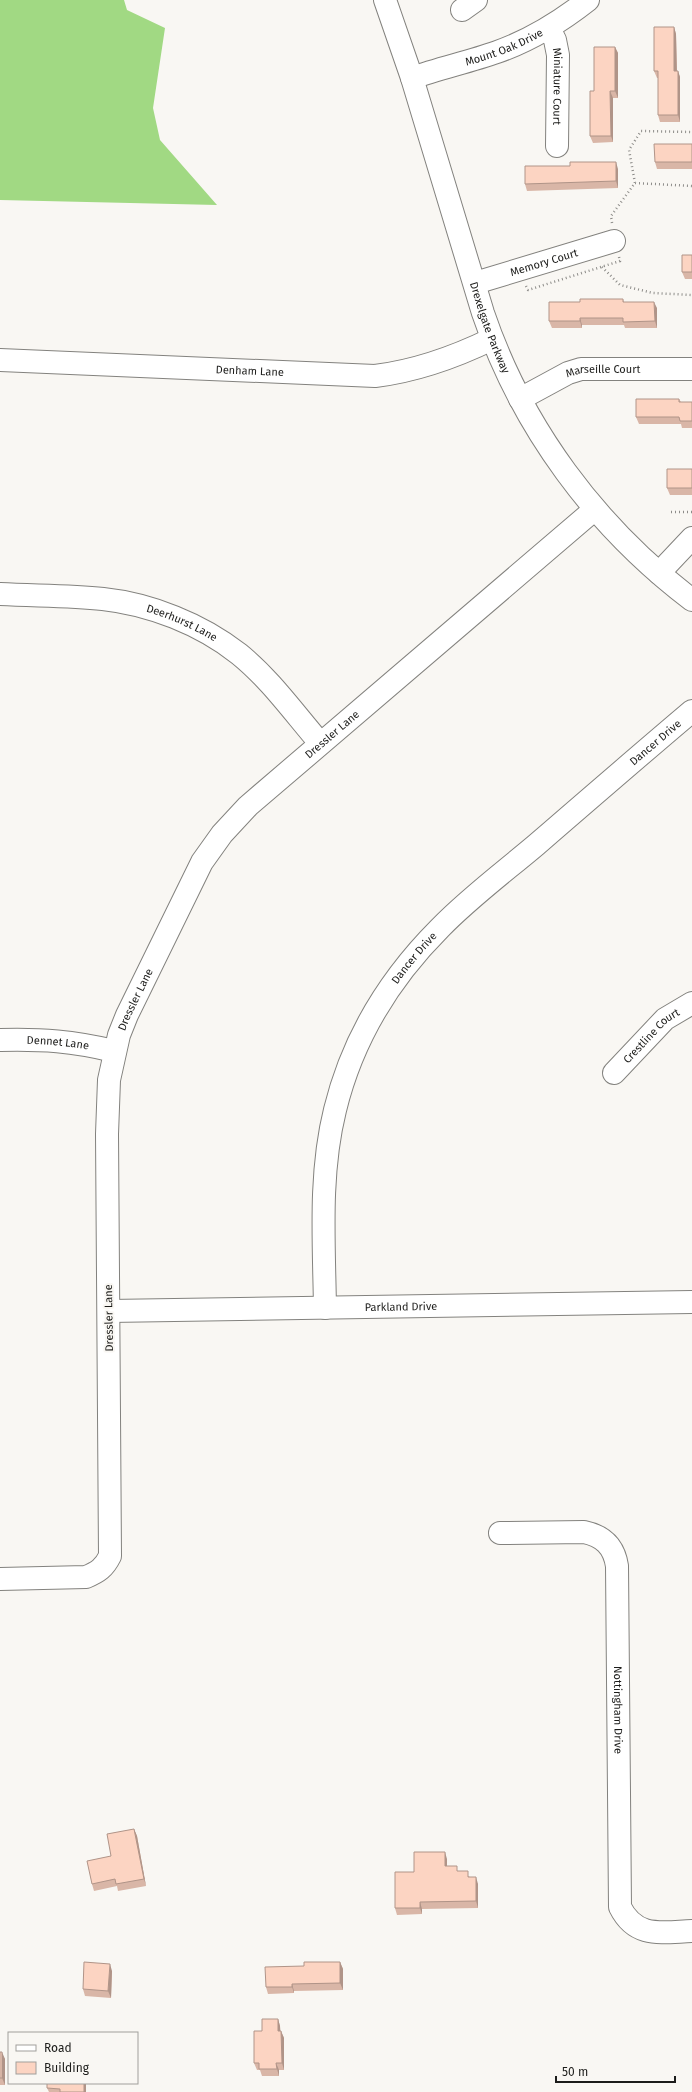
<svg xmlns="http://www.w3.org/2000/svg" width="692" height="2092" font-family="'Fira Sans',sans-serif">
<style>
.forest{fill:#a1d983}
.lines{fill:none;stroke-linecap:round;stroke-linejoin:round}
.minor-casing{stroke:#83827e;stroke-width:24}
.path{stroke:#8d8c89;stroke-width:2.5;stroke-dasharray:1 3;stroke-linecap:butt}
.minor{stroke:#fff;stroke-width:22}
.wall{fill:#d9b6a7}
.shaded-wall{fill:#b09488}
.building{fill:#fcd4c2;stroke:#b09488}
.labels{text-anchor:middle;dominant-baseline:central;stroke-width:4;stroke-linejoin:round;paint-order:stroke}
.street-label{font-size:11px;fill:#1c1c1a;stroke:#f9f7f3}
</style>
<rect width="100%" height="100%" fill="#f9f7f3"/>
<path class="forest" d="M0,0H124L127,10L165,28L153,108L160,140L217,205L0,200Z"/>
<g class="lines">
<g class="minor-casing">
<g id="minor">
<path id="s1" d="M385,0L412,78L483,313C522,428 596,527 692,600"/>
<path d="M462,10L476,0"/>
<path id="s2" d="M549,28L555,40L558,55L557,146"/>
<path id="s3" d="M412,78C440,68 469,62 497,52C531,40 560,22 588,0"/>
<path id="s4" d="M475,283L614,241"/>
<path id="s5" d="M0,360L375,376C416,371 455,357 492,339"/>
<path id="s6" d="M520,399L568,373L581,369H692"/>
<path d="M659,573L692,538"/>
<path id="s7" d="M0,594C34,596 69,595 103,599C150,604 201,624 239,654C270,679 294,713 320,743"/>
<path id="s8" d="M0,1040C43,1039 72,1041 114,1051"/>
<path id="s9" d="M614,1073L665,1019L692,1003"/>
<path id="s10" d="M325,1308C324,1242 319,1174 335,1110C352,1040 389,979 440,928C469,898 504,872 536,845C588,800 640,755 692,711"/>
<path id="s11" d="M109,1311L692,1302"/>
<path id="s12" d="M500,1533L584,1532C603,1536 614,1546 617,1566L620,1907C636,1939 662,1932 692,1931"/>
<path id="s13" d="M0,1579L86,1577C98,1572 104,1568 110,1556L107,1134L109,1080L119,1035L127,1015L202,862L222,834L248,806L594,510"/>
</g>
</g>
<path class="path" d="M635,183L692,186
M612,223L611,216L635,183L629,150L641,131L692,132
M602,267L620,285L653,293L692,295
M526,286L528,290L620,261L619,257
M671,512H692"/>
<use href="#minor" class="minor"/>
</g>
<path class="wall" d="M674,27L676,34L677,71H678L680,77V122H660L658,115V78H657L654,71Z
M615,47L618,53V98H613V142L593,143L590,136L594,91Z
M692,144V169H657L655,162Z
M618,169V188L527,191L525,184Z
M692,255V279H685L682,272Z
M623,299L624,302L657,308V328H625L624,325H582V328H552L549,321L580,302Z
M679,399L681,402H692V428H682L681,424H639L636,417Z
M692,469V495H670L667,488Z
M134,1829L137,1836L146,1886L118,1891L117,1886L94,1891L92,1884L111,1856Z
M447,1859V1866L470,1877L478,1884V1908L422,1909V1914L397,1915L395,1908L414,1872Z
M340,1962L343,1969V1990L294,1991V1993L268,1994L266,1987L304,1966Z
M112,1971L111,1998L85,1996L83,1989Z
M278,2019L280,2026V2031H281L284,2038V2070H279V2076H262L260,2070H257L254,2063L262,2031Z
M0,2052L5,2059V2085H0Z
M86,2083V2092H49L47,2088Z"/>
<path class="shaded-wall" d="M674,27L676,34L677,78L674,71Z
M615,47L618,53V98L615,91Z
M678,71L680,77V122L678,115Z
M610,91L613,98V142L611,136Z
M616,162L618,169V188L616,181Z
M654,302L657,308V328L655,321Z
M580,318L582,325V328L580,321Z
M134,1829L137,1836L146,1886L144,1879Z
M445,1852L447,1859V1873L445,1866Z
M476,1877L478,1884V1908L476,1901Z
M420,1902L422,1909V1914L420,1908Z
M340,1962L343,1969V1990L340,1983Z
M110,1964L112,1971L111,1998L108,1991Z
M292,1984L294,1991V1993L292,1987Z
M278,2019L280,2026L281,2038L278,2031Z
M281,2031L284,2038V2070L282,2063Z
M2,2052L5,2059V2085L2,2078Z
M276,2063L279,2070V2076L277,2069Z
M84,2083H86V2092H84Z"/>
<path class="building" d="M654,27H674V71H678V115H658V71H654Z
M594,47H615V91H610L611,136H590V91H594Z
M654,144H692V162H655Z
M570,162H616V181L525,184V166H570Z
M682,255H692V272H682Z
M580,299H623V302H654L655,321L623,322V318H580V321H549V302H580Z
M636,399H679V402H692V421H680L679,417H636Z
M667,469H692V488H667Z
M134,1829L144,1879L116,1884L115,1879L92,1884L87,1861L111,1856L107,1834Z
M414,1852H445V1866H457V1871H468V1877H476V1901L420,1902V1908H395V1872H414Z
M84,1962L110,1964L108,1991L83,1989Z
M304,1962H340V1983L292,1984V1987H266L265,1967L304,1966Z
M262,2019H278V2031H281L282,2063H276L277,2069H259V2063H254V2031H262Z
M0,2052H2V2078H0Z
M47,2083H84V2092H60V2089L47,2088Z"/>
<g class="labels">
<g class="street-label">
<text stroke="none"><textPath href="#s3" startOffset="97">Mount Oak Drive</textPath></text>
<text stroke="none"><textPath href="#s2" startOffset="60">Miniature Court</textPath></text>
<text stroke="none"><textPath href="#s4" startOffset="72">Memory Court</textPath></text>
<text stroke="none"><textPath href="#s1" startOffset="344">Drexelgate Parkway</textPath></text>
<text stroke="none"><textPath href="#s5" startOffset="250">Denham Lane</textPath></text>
<text stroke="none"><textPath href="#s6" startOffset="90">Marseille Court</textPath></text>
<text stroke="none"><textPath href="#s7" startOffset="186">Deerhurst Lane</textPath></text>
<text stroke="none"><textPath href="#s13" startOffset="1016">Dressler Lane</textPath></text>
<text stroke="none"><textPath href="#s10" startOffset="696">Dancer Drive</textPath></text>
<text stroke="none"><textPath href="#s10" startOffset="372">Dancer Drive</textPath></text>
<text stroke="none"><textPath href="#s13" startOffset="680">Dressler Lane</textPath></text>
<text stroke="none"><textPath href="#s9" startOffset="53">Crestline Court</textPath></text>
<text stroke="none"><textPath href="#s8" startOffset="58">Dennet Lane</textPath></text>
<text stroke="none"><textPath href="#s11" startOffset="292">Parkland Drive</textPath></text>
<text transform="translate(109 1318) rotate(-91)">Dressler Lane</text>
<text stroke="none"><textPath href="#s12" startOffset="279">Nottingham Drive</textPath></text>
</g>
</g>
<rect x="8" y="2032" width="130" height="52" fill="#f9f7f3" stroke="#a19f9c"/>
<rect x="16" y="2045" width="20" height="6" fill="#ffffff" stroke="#a19f9c"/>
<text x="44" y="2052" font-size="12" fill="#1c1c1a">Road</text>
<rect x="16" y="2062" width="20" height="12" fill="#fcd4c2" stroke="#a19f9c"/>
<text x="44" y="2072" font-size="12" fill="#1c1c1a">Building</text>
<path d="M556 2076v6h119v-6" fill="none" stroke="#1c1c1a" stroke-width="2"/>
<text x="562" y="2076" font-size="12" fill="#1c1c1a" stroke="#f9f7f3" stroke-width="3" paint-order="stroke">50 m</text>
</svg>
